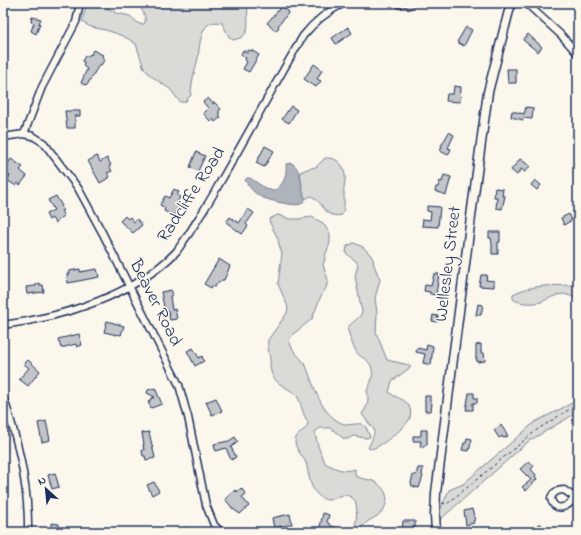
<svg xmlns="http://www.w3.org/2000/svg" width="581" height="535" font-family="'Indie Flower',sans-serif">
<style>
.green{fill:#dadad7;stroke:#7a849a}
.water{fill:#afb3bb;stroke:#747e96}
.building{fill:#c3c5c9;stroke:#1b2f5e}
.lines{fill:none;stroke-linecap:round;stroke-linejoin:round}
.minor-casing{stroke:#1b2f5e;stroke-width:9}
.major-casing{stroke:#1b2f5e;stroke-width:11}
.path{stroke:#1b2f5e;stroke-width:1;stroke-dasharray:3 3;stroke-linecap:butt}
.minor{stroke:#fbf7ec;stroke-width:6}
.major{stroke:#fbf7ec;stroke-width:8}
.labels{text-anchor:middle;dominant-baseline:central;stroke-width:3;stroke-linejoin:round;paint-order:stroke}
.street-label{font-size:18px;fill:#1b2f5e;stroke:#fbf7ec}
</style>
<rect width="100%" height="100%" fill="#fbf7ec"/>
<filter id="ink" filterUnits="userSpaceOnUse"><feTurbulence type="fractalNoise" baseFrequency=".025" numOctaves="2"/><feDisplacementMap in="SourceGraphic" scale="8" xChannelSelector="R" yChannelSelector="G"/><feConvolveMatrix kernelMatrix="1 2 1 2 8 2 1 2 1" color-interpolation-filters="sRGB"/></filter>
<g filter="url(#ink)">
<path class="green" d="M87,3H106L107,8L116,13L130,16L139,24H144C148,18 141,9 138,3H249C244,18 256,36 233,40L229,37L222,23C200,17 200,44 198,58C195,71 191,82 191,95L185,102H180L170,89L151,76L144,68L136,44C128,38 119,34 109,31C100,28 89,29 82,21Z
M325,158C339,157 346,167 345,181C345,185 343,189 344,193C344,201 345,208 342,215C324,219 324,202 311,196L305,199L302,189L300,172L307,169L316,167Z
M278,215L290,219H298L312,217L323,223L330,234V243L325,256V259L323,265L328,280L326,288L320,298L312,319L292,335L289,340C290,344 292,348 294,351C298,356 303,360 306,366C315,387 320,415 344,424C349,426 356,423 362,424L366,427L370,437L366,438L353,436L348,439H344L331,428H320L315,432C317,444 320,454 326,464C336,468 343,473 355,469V476C361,479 368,479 373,481C390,489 391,506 377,516C373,519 369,520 366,523C363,526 360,529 357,532H355C355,524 358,512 356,504C356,501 353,498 351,497C342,491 336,500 328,500C324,500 320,497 317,494C309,486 309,473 306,463C303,455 295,450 295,441C296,432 308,431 308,422C302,414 302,404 297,396C290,388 279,386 273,377C270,372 270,364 270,359C269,352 267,347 268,340L287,313L288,307L278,284L282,253L279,245L278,239L270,223L269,219Z
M354,243L363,247L369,253L373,259L374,265L380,280L375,298L377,313L376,332L387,360L409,365L411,367L392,381L389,392C394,398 405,398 409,406C411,409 411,415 410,418C407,426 383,445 374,448C373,449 370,449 368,448C379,425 374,433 362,414C368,406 369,400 367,390C373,381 376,366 365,359C363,357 362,358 360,356C353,350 350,336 347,328C352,322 359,319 362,312L355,276L358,265L356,261L349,256L346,253L347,246Z
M573,285L578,287V299C573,297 567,294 562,294C555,295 548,299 541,302C534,304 519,304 513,299V294C532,284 553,286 573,285Z
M578,400V412L529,441L433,526L449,490L463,484L535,422Z"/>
<path class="water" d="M292,163C303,171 300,187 305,199C304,201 304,202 301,204C295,207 267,200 261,197C254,193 249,187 245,180L247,178H250L265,188L273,191C284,186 287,175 286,164Z"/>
<path class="building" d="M395,3H413L415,6L408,10L406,6L398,9Z
M282,6L289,12L278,26L279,27L276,31L267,23Z
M32,17L41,19L39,23L40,24L36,34L31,31L34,23L31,22Z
M348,27L352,33L336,44L332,38Z
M466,27L472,30L464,46L457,42Z
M528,34L542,47L538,52L523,40Z
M93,50L103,55L102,57L105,59L101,65H99L87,85L86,84L85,85L81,83L87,69L83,66L84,62L82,61L85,56H88L90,54L91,55Z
M243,50L247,53L248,50L250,51L251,50L259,55L249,72L243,69L247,62L245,60L246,58L241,55Z
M314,64L322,70L317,79L321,81L316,87L304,79Z
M507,69H516V83H508Z
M454,86L461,87L460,102L446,101L447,94H453Z
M208,98L213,104L214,102L221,109L219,111V115L221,117L215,122L213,119L211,122L203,113L208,108L203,102Z
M291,106L297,110L289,123L282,119Z
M526,107L533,108L532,119L524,118L523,120L511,117L512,111L524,114Z
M65,111H80V116H75V128H67Z
M449,132L454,135L448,148L451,149L448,155L440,151L442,147L441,146Z
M265,146L274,151L264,167L256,163Z
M196,152L205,156L198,171L190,167Z
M97,156L100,162L107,158L111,165L109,166L112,171L107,173L110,177L100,183L88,161Z
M11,159L23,167L20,170L27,176L20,185L18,183L16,186L7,180L10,176L3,171Z
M520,159L530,166L525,172L521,169L517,175L511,170Z
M444,175L451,177L446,195L435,191L436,187H438L440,181L442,182Z
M535,180L541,185L537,190L531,185Z
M495,188L503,189L502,196H505L502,209L496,208L497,197H494Z
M174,189L179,192L177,195L180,197L176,205L179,206L174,216L164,211L165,208L160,205L165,196L169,198Z
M56,196L62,206H61L63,210L61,211L64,216L55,223L52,218L49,220L46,214L54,210L48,200Z
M427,206L440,207L438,227L422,226L423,219L430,220L431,212L427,211Z
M248,209L254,213L246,224L248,226L242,234L226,222L230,217L239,223Z
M569,214L572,220L564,225L561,218Z
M125,216L128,219L130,217L134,222L137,219L142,225L133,233L120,221Z
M489,232H500V242H498V254H492V244L491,238H489Z
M219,259L230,266L224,280H222L219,283H217L215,287L212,286L211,288L204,284Z
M80,269V272L97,269L99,277L68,283L67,274H70L69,271Z
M434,274H439L436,295L430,294V292L424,291L425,285L431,286Z
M481,275H487L486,280L494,281V287L479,286Z
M40,283V285H43L44,292L27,294L26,287L36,286V284Z
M171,290L173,295L170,296L172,310L175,309L177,319L170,320L168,311L165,312L161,292Z
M478,304L483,305L481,315H476Z
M433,315L438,316L437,322L432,321Z
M107,321L124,326L121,335L117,334V335L104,332Z
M79,334L82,345L77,347L76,344L61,348L58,339Z
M427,344L433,346L431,365L423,363L425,354L416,352L417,348L426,350Z
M481,344V353H484L485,361L477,362V359H476V345Z
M193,348L199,358L202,356L204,361L195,366L187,351Z
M28,360L40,371L28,386L19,379L29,368L24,364Z
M155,388L162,404L151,408L148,402L150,401V399L155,397L147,393L148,390Z
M469,393H474V398H477V403H473V410H466Z
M425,396H430V402L432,403L431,411H425Z
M216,398L222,411L212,415L206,402Z
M46,421L50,440L42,442L38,423Z
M501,425L508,436L503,438L502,436L499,438L494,430Z
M421,430H427V445H425L424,447H420L421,441H413V436H421Z
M149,432L155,458L146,460L145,456H143L142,450H144L143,445H144L142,433Z
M235,437L238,442L231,447L236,457L231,460L226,448L216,451L215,449L214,444L229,441Z
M467,438L472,439L469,451L462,450L464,443H466Z
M529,461L534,466L531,469L536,475L535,476L537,479L526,491L522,487L531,480L520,469Z
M418,468H423L422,475L423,476L419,488L412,486L411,483L413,475H416Z
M55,473L59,487L52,489L48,475Z
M154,482L159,491L152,495L147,485Z
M241,488L246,494L242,497L249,506L240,514L233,509L225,499L235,490L237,492Z
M472,509L475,520L473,521L474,523L466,525L464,511Z
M323,513L329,515L327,522L332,526L348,531L347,532H319Z
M290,514L292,524L274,528L272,518Z
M403,521H415V532H402Z
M51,523L59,524V532H51Z
M540,523L542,526L558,532H538L534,528Z
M187,527L190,532H177Z"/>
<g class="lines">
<g class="minor-casing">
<path id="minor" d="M526,3L561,35L578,54
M24,134L42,87L76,22L80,3
M3,137L24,134L33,136L44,143L78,188L103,234L179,385L188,417L206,505L214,525L221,532
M3,325C63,317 133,296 176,252C180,247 184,240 188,235C198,219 209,203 218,186C247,136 274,85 303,36C314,22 328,11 344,3
M3,396C18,440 29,485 28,532
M564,490L574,497C570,508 553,513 551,498C553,492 558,490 564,490Z"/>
</g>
<g class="major-casing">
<path id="major" d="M436,532L435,515L436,493L472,209L488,92L511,3"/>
</g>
<path class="path" d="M442,503L447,504L538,429L578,404"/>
<use href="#minor" class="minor"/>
<use href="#major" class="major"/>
</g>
</g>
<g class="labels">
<g class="street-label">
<text transform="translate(192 195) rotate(-57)">Radcliffe Road</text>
<text transform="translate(449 264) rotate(-83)">Wellesley Street</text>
<text transform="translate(155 303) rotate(63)">Beaver Road</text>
</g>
</g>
<rect width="581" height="535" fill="none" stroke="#fbf7ec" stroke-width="16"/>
<rect x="8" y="8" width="565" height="519" fill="none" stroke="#1b2f5e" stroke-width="1.5" filter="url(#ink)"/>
<g transform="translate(46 489) rotate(333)" stroke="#fbf7ec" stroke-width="3" paint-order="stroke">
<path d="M0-3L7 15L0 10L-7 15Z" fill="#1b2f5e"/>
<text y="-6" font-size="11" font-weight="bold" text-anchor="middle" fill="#1b2f5e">N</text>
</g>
</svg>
